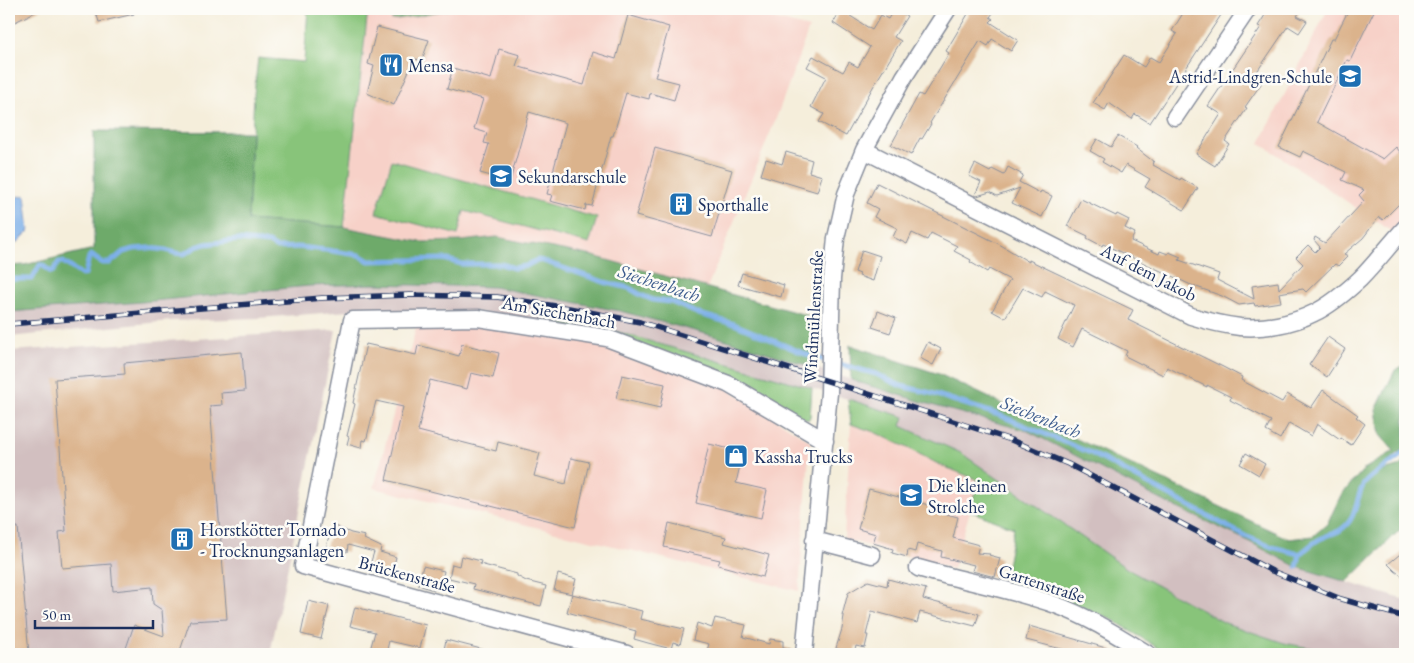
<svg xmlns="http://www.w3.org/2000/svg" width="1414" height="663" font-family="'EB Garamond',serif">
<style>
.built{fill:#f7d1c8}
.industrial{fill:#d2bfc0}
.green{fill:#88c47a;stroke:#527a6c}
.forest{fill:#6eaa6a;stroke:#446c64}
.water{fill:#7cafe8;stroke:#4c6fa3}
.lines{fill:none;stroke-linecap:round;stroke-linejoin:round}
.stream{stroke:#7cafe8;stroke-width:5}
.building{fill:#dbb38c}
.street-casing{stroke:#888e9c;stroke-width:19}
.street{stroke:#fff;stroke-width:16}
.rail-casing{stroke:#1b2f5e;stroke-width:5.5}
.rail{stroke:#fdfcf7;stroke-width:4;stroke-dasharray:11;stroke-linecap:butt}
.labels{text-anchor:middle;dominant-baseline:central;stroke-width:5;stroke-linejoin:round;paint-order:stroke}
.poi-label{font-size:18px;fill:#1b2f5e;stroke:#fdfcf7;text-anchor:start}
.street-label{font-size:18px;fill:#1b2f5e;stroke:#fdfcf7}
.water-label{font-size:19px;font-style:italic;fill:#3d5c8e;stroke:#fdfcf7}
</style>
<rect width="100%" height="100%" fill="#fdfcf7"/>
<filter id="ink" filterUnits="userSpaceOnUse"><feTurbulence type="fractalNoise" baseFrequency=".02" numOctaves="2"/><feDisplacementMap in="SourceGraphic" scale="10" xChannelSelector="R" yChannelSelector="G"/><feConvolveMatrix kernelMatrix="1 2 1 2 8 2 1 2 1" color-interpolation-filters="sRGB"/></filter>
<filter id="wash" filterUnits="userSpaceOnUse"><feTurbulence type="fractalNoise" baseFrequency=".0096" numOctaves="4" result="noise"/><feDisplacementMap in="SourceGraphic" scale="20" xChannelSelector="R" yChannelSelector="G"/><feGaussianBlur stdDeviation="1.12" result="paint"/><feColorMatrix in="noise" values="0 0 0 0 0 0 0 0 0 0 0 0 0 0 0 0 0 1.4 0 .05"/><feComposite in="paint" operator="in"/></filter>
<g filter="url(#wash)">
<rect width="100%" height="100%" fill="#f5eedb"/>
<path class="built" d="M308,9H736L809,28L777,116L707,288L593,256L498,237L461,241L421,242L344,227L248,220L252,132L258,58L304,62Z
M1328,9H1405V218L1392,232L1260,143Z
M478,323L607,344L725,387L810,441L799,591L374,488L417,324Z
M851,424L874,432L906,447L940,465L979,480L953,569L844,539Z"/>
<path class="industrial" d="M373,284L494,287L620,311L714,336L935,406L1028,431L1175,507L1242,538L1297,567L1405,600V654H1341L1284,643L1225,623L1129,570L961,453L901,426L904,417L848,399L618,332L479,312L349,311L258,318L170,321L9,337V312L142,302L309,286Z
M336,330L270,654H9V351Z"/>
<path class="green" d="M308,9H368L344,227L248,220L254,94L258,58L304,62Z
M392,9H452L392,20Z
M392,160L597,218L589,244L464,211L458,235L376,213Z
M541,321L618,332L812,388L810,417L808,420L803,418L762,394L732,379Z
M848,399L904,417L901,426L961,453L1129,570L1225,623L1284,643L1341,654H1167L1110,618L1004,582L1014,528L970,511L978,480L940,465L906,447L874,432L851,424Z"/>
<path class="forest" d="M94,131L252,132L248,220L344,227L421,242L461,241L497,237L593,256L813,317V367L714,336L620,311L494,287L373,284L309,286L142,302L9,312V266L24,265L94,249Z
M850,345L939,374L1289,539L1313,536L1327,524L1341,495L1364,469L1394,451L1380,435L1376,410L1395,370L1405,365V447C1397,455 1387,460 1383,471L1397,467L1405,462V525L1347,582L1297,567L1242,538L1175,507L1028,431L935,406L851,380Z"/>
<path class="water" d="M25,195L29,231L18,242L9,243V199Z"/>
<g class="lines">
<path class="stream" d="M9,281L14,279H32L40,265H42L51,272L53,271L59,262H63L82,275L85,274L89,257L91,255L102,263H110L123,252L134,249L149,248L166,250L175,253L184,254L196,247L205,244L238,240L269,243L277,248L298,247L326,250L359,255L369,261L444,259L462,264H501L514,268L526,266L537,260L543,261L604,282L629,288L641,295L653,300L671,302L699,314L734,324L810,356L876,374L901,386L931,393L999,415L1093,454L1245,536L1272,547L1300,554
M1297,567L1300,554C1307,549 1314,541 1322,538C1333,532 1339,534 1348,523C1357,513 1357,494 1364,484C1375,470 1394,464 1405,451"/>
</g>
<g id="blocks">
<path class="building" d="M9,9H41L9,25Z
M95,9H134V14L99,22Z
M894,9L907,16L894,37L901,41L873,87L846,136L819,122L824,114L811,107L826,77L807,67L813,56L843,72L849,62L858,67L870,47L833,23L841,10L872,30L881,15L888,19Z
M971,9H996L990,17L993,19L990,22L1018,40L1011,51L992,39L988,46L980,41L930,123L931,124L922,139L920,138L911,155L891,145L919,94L923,96L949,53L946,51Z
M1198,9H1225L1150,123L1135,114L1132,119L1109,103L1105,110L1093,103L1124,55L1144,67L1150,57L1159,62L1177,34L1172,31L1185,10L1194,15Z
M1269,9H1302L1297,16L1307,21L1299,33L1288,26L1254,76L1263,81L1245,107L1247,108L1225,141L1229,144L1215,166L1196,154L1221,114L1208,106L1261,27L1258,26Z
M1349,9H1375L1350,61L1347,60L1317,122L1383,159L1396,147L1405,158V198L1383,220L1379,217L1363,238L1344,254L1348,256L1338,266L1335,264L1306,292L1303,289L1279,293L1281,302L1274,303L1255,306L1254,303L1239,305L1222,296L1191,285L1103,244L1102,246L1087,238L1088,236L1067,226L1081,199L1116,216L1117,214L1129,220L1125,228L1135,233L1131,241L1159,254L1160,251L1168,254L1169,252L1181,257L1179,260L1219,274L1217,280L1254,299L1252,286L1278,282L1279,289L1303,264L1296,257L1308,245L1315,252L1320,247L1314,240L1315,237L1325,243L1364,201L1359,195L1364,190L1342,180L1346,172L1303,151L1300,157L1279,147L1331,39H1334Z
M628,15L669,27L655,77L679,83L674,100L650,93L649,99L626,93L613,136H611L592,206L586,205L585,210L550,201L552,195L547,194L566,123L529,112L510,181L480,173L489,144L484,143L487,133L474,129L483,99L447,89L453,68L491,79L499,49L520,55L516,66L584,85L593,52L616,59Z
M377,27L429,40L422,60L414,59L394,105L367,93L374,66L368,64Z
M1118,136L1137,147L1136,148L1154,162L1153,165L1180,180L1181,178L1198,188L1184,210L1145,187L1150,179L1126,165L1121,173L1102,162L1104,159L1090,151L1097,139L1111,147Z
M655,148L732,170L712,237L636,216Z
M786,152L812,160L809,172L822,176L817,192L761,175L766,159L782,164Z
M975,164L990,172L992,169L1004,175L1008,167L1023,175L1019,182L1040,193L1041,191L1052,196L1042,217L1012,203L1020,188L997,196L990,192L977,196L975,195L981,182L969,176Z
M877,183L999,244L1029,262V260L1133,310L1128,320L1223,367L1242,377L1241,380L1282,402L1287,394L1311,408L1323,390L1358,415L1356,417L1365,424L1351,445L1341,438L1340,440L1317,424L1311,436L1289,423L1280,439L1266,431L1271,421L1230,400L1231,397L1207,385V387L1167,367L1163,375L1125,356L1127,351L1082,329L1073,347L1058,339L1074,305L1045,291L1042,297L1023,288L1005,318L992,311L1010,280L989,269L987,272L970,262L971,260L954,251L957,246L931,233L927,240L912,233L907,244L893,237L897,228L874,217L878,209L867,203Z
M862,250L880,256L873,281L859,276L860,274L855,272Z
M742,273L784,285L781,297L738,285Z
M878,311L896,318L890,333L872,327Z
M1328,337L1345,349L1327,377L1309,365Z
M928,342L941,349L933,365L920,358Z
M366,344L416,355L418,345L459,356L462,344L499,353L493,378L471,373L467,389L430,380L418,431L496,451L498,442L540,453L534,476L566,484L571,458L589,462L575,527L386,480L403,407L376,401L366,441L362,440L361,448L347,444L349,437L347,436L355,404L353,403Z
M242,352L245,391L221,393L222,405L210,406L227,619L190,621L179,654H124L134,625L164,636L162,610L153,604L152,587L113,591L111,564L62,568L59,532L66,531L55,379L125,374L124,363Z
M622,375L665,384L660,408L616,398Z
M709,444L743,452L736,483L767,490L761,518L696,503Z
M1246,453L1265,464L1259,475L1240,464Z
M869,489L936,507L935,511L958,517L953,538L979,545L977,553L990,554L989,555L1000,558L995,577L972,571L974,565L941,557L942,551L917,544L915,552L908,550L907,557L892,553L893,549L873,543L876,534L858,529Z
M669,523L726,537L724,543L769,555L763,577L718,565L720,560L664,547Z
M332,525L351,533L365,536L364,539L381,547L380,552L396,557L391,577L368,571L374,552L348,545L347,552L326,547Z
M9,527H18L29,654H9Z
M1405,550V578L1395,571L1388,564Z
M461,556L481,561L480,564L517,574V576L526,581L546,586L541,606L473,589L474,584L449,578L452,564L459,566Z
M423,566L444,571L440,590L430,589L418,585Z
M558,574L576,579L572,594L642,611L640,619L684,629L680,644L673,642L671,649L648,643L634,639L636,631L567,612L572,594L554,590Z
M888,579L926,589L923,599L979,614L975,626L920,612L917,623L872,611L866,635H868L865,648L856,646L854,654H840L841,650L836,648L842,629L844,616H842L848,593L868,581L887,586Z
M308,601L329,606L321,639L301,634Z
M355,607L426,625L420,648L389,641L386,654L370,650L375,632L350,626Z
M715,618L746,625L743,637L769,644L770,639L783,641V647L793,650V654H706L709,644L693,640L697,623L712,628Z
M1029,626L1113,650L1112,654H1081L1026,640Z
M446,640L485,650V654H443Z"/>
</g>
</g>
<g filter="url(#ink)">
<use href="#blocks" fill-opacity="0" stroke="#888e9c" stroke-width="1"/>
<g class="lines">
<g class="street-casing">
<path id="street" d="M1175,117L1248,9
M864,150L1191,316C1207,321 1223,325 1240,327C1264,329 1292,324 1314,313C1329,306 1347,291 1360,279C1376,263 1390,244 1405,228
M814,540L872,555
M918,568C963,581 1011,589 1056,605C1089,617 1118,636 1148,654
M627,654L303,566L352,320L478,318L607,338L728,384L825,441
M804,654L829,393L832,279L836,238L846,194L864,150L904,77L948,9"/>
</g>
<use href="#street" class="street"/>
<g class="rail-casing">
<path id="rail" d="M9,324L322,298L410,295L497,297L569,308L640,322L907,406L1011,440L1068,464L1272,571L1341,599L1405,617"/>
</g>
<use href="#rail" class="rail"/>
</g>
</g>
<defs>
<g id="restaurant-square" transform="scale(1.25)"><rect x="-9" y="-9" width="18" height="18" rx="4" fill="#1f6fb2" stroke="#fdfcf7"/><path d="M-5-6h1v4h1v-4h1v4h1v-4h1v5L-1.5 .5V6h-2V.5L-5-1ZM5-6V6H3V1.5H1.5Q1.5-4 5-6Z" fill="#fff"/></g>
<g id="school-square" transform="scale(1.25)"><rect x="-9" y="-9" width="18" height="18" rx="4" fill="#1f6fb2" stroke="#fdfcf7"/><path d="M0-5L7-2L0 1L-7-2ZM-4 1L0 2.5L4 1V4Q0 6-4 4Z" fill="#fff"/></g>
<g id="building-square" transform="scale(1.25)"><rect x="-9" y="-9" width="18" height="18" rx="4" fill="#1f6fb2" stroke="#fdfcf7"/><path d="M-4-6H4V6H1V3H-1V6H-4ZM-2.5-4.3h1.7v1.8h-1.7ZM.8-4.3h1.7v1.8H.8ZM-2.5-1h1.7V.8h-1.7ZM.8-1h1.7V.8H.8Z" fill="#fff"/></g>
<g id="shop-square" transform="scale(1.25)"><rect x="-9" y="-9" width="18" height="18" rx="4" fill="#1f6fb2" stroke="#fdfcf7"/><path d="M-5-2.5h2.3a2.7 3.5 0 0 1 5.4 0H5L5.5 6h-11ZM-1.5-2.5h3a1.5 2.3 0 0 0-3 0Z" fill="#fff"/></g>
</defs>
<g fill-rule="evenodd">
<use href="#restaurant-square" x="391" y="65"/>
<use href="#school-square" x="1350" y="76"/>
<use href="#school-square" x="501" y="176"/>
<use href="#building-square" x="681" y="204"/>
<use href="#shop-square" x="736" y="456"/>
<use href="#school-square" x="911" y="495"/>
<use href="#building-square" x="182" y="539"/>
</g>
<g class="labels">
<g class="poi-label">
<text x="408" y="65">Mensa</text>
<text x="1332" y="76" text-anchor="end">Astrid-Lindgren-Schule</text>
<text x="518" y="176">Sekundarschule</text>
<text x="698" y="204">Sporthalle</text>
<text x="754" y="456">Kassha Trucks</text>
<text x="928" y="485">Die kleinen<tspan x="928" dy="21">Strolche</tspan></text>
<text x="200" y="529">Horstkötter Tornado<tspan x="200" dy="21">- Trocknungsanlagen</tspan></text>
</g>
<g class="street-label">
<text transform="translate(1149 272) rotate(27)">Auf dem Jakob</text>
<text transform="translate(559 312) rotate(10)">Am Siechenbach</text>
<text transform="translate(813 317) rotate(-87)">Windmühlenstraße</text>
<text transform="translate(407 574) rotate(15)">Brückenstraße</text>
<text transform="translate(1042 583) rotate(18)">Gartenstraße</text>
</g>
<g class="water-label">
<text transform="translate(659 283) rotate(18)">Siechenbach</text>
<text transform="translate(1041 417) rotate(22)">Siechenbach</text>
</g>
</g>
<rect width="1414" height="663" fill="none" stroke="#fdfcf7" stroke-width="30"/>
<path d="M35 620v8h118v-8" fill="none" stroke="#1b2f5e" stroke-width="2.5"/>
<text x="42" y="620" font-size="15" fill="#1b2f5e" stroke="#fdfcf7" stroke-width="4" paint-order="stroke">50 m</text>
</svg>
